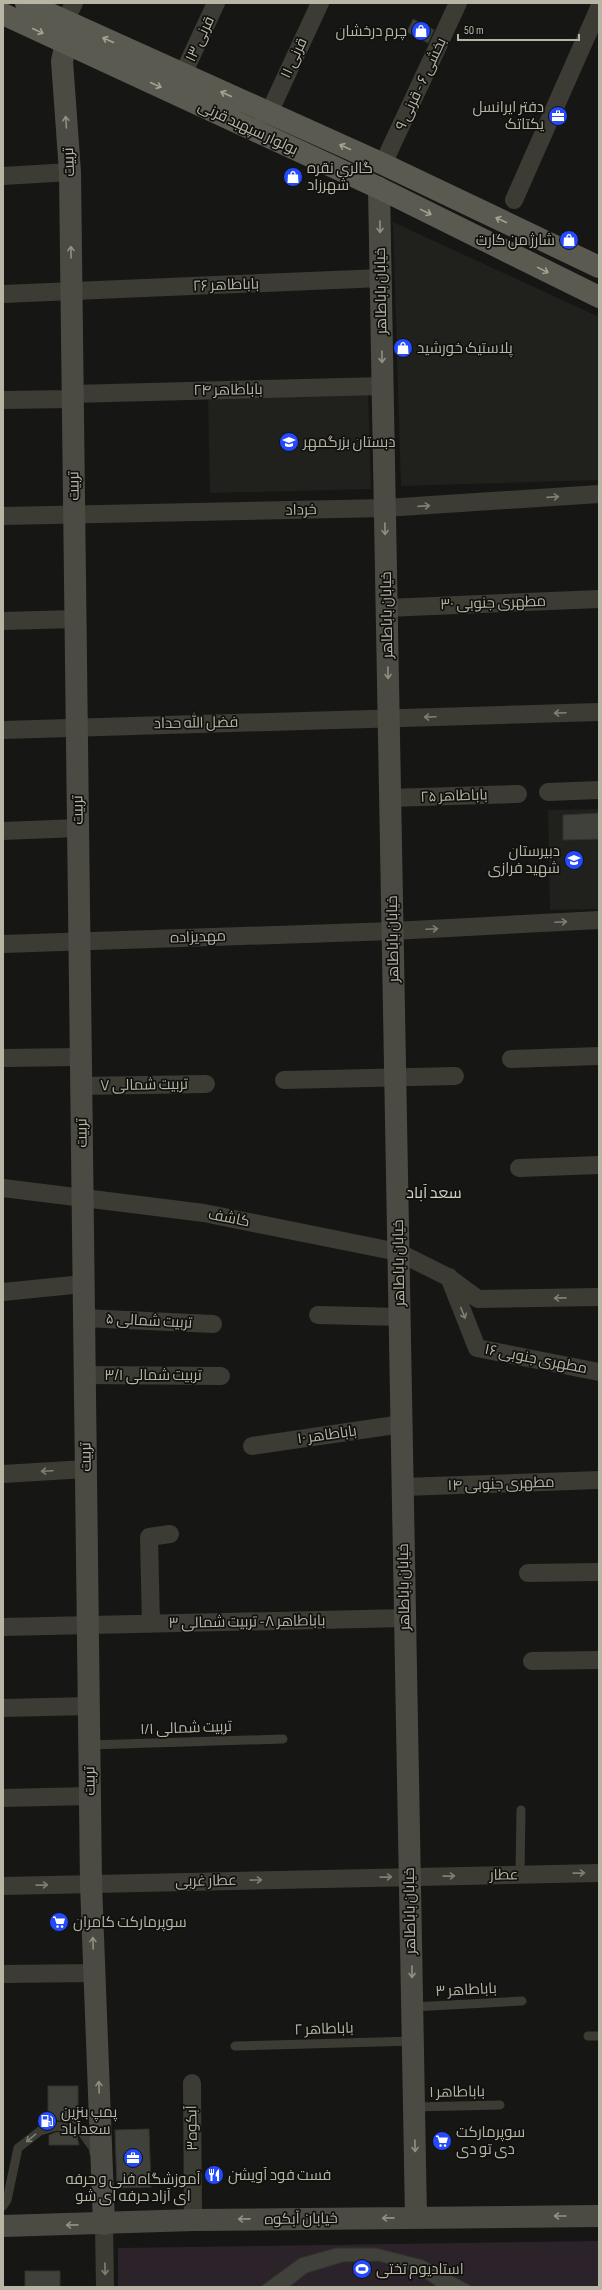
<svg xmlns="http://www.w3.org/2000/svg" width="602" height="2290" font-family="'Sofia Sans Condensed',Cairo,sans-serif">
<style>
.built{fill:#20211d}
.green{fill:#2c2229}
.building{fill:#41413b;stroke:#32332e}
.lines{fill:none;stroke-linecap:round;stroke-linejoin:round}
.lane{stroke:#3c3c35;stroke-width:9}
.street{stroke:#3c3c35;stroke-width:18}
.secondary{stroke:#4c4b43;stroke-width:22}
.primary{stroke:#5b5a51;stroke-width:22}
.oneway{stroke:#a5a394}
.oneway2{stroke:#929083}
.oneway3{stroke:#807f73}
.labels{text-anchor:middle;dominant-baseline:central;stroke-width:3.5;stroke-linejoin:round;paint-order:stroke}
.poi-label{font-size:15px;fill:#b8b5a5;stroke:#11110f;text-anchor:start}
.street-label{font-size:15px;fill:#b8b5a5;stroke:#11110f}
.neighbourhood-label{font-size:16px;fill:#d3d2c6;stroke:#11110f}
</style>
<rect width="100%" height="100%" fill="#161614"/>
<path class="built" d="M393,222L599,317V480L401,486Z
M368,391L371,489L210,493L208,396Z
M599,809V909L550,910L548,810Z"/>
<path class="green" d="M599,2241V2287H118V2248Z"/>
<path class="building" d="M413,19L434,30L428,43L407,32Z
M599,813V839L563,840V815Z
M48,2086H78V2124L58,2120L48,2122Z
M149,2129L151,2187L117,2188L115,2130Z
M57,2132L77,2136L79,2145H49V2135Z
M336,2248H376L423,2260L473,2287H437L422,2276L401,2267L378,2261L343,2262L307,2273L289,2287H260L300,2258Z
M25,2271H60V2287H25Z"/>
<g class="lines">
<path class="lane" d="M89,1745L283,1739
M520,1874L521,1810
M412,2007L522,2001
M588,2036H599
M235,2046L413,2041
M414,2107L500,2105
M3,2206L7,2200L18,2148L40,2131L57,2126L81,2131L93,2148L94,2153"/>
<path class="street" d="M65,21L74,3
M183,74L216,3
M269,113L320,3
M383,164L458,3
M3,176L70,172
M514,200L599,8
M3,294L381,278
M72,394L383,386
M3,400L72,399
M3,516L385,508L599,494
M387,608L599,599
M3,621L75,619
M3,730L599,712
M548,792L599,790
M390,798L518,794
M3,831L78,828
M3,944L393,931L599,920
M3,1058L81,1057
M511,1059L599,1056
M284,1080L455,1076
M81,1086L206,1084
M519,1168L599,1165
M3,1188L204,1213L398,1252L448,1277L478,1299L599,1297
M449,1277L477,1348L599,1372
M3,1292L83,1284
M318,1315L400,1317
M84,1318L213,1324
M85,1375L221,1376
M252,1446L402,1424
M3,1474L86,1469
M403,1487L599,1480
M528,1573L599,1572
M151,1624L149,1537L170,1534
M3,1627L405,1618
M532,1661L599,1660
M3,1708L89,1706
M3,1798L90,1796
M3,1886L599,1873
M3,1974L94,1973
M192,2083L193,2220
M104,2224L105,2287"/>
<path class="secondary" d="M66,43L62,61L70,172L91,1884L104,2224
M379,188L416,2217
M3,2226L193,2220L599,2216"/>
<path class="primary" d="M26,3L383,164L599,267
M3,14L379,188L599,297"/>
</g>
<defs><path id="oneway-shaft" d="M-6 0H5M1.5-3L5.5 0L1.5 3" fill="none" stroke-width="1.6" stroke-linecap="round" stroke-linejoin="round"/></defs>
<g class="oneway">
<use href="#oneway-shaft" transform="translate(38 31) rotate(25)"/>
<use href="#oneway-shaft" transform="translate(108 40) rotate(-156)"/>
<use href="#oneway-shaft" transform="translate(156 85) rotate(25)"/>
<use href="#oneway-shaft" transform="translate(226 94) rotate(-156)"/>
<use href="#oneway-shaft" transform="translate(345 147) rotate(-156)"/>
<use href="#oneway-shaft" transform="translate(426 212) rotate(26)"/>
<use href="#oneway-shaft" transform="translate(501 220) rotate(-155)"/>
<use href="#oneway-shaft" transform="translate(543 270) rotate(26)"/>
</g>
<g class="oneway2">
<use href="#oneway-shaft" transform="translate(66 122) rotate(-94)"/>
<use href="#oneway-shaft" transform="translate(380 227) rotate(89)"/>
<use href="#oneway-shaft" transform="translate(71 252) rotate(-91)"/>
<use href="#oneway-shaft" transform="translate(382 357) rotate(89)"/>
<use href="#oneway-shaft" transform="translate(385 529) rotate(89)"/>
<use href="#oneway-shaft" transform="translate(388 673) rotate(89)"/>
<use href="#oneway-shaft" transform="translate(93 1943) rotate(-92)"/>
<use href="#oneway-shaft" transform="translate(412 1972) rotate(89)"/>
<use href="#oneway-shaft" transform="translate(99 2087) rotate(-92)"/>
<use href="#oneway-shaft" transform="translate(415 2146) rotate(89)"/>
<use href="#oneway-shaft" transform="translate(560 2216) rotate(180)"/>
<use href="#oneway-shaft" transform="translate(388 2218) rotate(179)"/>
<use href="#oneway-shaft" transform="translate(244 2219) rotate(179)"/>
<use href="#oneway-shaft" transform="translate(72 2225) rotate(179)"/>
</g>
<g class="oneway3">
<use href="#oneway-shaft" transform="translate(553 497) rotate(-4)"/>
<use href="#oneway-shaft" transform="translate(424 506) rotate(-4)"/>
<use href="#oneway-shaft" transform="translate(560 713) rotate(178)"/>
<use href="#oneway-shaft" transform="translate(430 717) rotate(178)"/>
<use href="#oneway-shaft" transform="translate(561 922) rotate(-3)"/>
<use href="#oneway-shaft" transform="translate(432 929) rotate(-3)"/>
<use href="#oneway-shaft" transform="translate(560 1298) rotate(179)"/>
<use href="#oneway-shaft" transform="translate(463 1313) rotate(68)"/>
<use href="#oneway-shaft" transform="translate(47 1471) rotate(177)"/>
<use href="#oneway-shaft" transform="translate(579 1873) rotate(-1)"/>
<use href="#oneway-shaft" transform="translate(449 1876) rotate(-1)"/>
<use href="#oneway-shaft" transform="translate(386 1877) rotate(-1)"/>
<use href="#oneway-shaft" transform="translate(256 1880) rotate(-1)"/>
<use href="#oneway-shaft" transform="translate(42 1885) rotate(-1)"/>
<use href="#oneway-shaft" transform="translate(31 2138) rotate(141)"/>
<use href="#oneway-shaft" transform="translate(105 2269) rotate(89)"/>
</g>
<defs>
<g id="shop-disc" transform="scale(1)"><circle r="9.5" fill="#244aff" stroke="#11110f"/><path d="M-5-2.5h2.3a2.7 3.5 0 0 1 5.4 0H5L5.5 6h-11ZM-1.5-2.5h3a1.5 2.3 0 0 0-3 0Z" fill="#fff"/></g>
<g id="office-disc" transform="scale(1)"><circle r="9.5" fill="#244aff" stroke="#11110f"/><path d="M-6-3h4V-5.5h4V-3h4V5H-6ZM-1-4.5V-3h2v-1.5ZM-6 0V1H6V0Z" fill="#fff"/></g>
<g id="school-disc" transform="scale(1)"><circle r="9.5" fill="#244aff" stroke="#11110f"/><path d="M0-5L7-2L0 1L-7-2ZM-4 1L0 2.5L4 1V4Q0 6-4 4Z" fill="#fff"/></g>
<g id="supermarket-disc" transform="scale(1)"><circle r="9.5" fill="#244aff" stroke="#11110f"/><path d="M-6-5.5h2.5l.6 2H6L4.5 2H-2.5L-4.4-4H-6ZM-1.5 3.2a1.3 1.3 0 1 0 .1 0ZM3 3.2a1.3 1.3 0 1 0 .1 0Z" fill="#fff"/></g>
<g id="fuel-disc" transform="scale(1)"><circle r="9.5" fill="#244aff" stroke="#11110f"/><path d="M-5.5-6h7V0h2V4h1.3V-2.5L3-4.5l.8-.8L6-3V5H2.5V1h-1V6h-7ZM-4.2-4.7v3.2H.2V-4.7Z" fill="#fff"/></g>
<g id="restaurant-disc" transform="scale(1)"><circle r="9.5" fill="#244aff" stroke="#11110f"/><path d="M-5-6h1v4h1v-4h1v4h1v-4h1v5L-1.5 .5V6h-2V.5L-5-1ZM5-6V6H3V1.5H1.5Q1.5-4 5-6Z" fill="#fff"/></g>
<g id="stadium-disc" transform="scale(1)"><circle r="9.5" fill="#244aff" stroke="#11110f"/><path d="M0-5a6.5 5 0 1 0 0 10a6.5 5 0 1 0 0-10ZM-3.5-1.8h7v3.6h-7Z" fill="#fff"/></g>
</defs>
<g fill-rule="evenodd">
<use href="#shop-disc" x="421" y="31"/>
<use href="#office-disc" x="558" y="116"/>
<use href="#shop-disc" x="293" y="177"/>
<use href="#shop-disc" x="569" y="240"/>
<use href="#shop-disc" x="403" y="348"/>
<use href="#school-disc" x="289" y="442"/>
<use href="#school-disc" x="574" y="860"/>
<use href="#supermarket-disc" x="59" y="1922"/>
<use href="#fuel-disc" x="47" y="2121"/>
<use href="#supermarket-disc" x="442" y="2141"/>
<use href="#office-disc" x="133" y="2158"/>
<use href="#restaurant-disc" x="214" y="2175"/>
<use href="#stadium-disc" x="362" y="2269"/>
</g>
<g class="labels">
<g class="poi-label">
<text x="407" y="31" text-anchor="end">چرم درخشان</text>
<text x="544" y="107" text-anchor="end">دفتر ایرانسل<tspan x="544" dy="17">یکتاتک</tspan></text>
<text x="307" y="168">گالری نقره<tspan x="307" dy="17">شهرزاد</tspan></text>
<text x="555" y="240" text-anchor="end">شارژ من کارت</text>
<text x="417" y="348">پلاستیک خورشید</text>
<text x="303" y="442">دبستان بزرگمهر</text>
<text x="560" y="851" text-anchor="end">دبیرستان<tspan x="560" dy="17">شهید فرازی</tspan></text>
<text x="73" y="1922">سوپرمارکت کامران</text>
<text x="61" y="2112">پمپ بنزین<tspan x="61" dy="17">سعدآباد</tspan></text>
<text x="456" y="2132">سوپرمارکت<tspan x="456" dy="17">دی تو دی</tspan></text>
<text x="228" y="2175">فست فود آویشن</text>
<text x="133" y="2179" text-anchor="middle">آموزشگاه فنی و حرفه<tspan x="133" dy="17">ای آزاد حرفه ای شو</tspan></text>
<text x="376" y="2269">استادیوم تختی</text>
</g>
<g class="street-label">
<text transform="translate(200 39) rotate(-65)">قرنی ۱۳</text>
<text transform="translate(294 58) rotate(-65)">قرنی ۱۱</text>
<text transform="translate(421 84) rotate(-65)">بخشی ۶ - قرنی ۹</text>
<text transform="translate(248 128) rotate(25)">بولوار سپهبد قرنی</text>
<text transform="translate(69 162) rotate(-93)">تربیت</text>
<text transform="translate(226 285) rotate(-2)">باباطاهر ۲۶</text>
<text transform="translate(381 291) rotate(-91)">خیابان باباطاهر</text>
<text transform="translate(228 390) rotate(-1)">باباطاهر ۲۴</text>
<text transform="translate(74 486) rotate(-91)">تربیت</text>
<text transform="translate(301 510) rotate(-1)">خرداد</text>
<text transform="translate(493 603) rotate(-2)">مطهری جنوبی ۳۰</text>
<text transform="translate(387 615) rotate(-91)">خیابان باباطاهر</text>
<text transform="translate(196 723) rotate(-1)">فضل الله حداد</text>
<text transform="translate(454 796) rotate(-2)">باباطاهر ۲۵</text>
<text transform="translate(78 810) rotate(-91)">تربیت</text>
<text transform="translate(198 937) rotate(-2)">مهدیزاده</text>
<text transform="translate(393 939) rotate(-91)">خیابان باباطاهر</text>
<text transform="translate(144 1085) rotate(-1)">تربیت شمالی ۷</text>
<text transform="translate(82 1133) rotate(-91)">تربیت</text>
<text transform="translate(229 1218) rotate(11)">کاشف</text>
<text transform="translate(399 1263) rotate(-91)">خیابان باباطاهر</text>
<text transform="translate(149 1321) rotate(3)">تربیت شمالی ۵</text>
<text transform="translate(536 1359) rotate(11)">مطهری جنوبی ۱۶</text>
<text x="153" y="1375">تربیت شمالی ۳/۱</text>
<text transform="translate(327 1435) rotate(-8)">باباطاهر ۱۰</text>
<text transform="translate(86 1457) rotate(-91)">تربیت</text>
<text transform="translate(501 1484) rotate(-2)">مطهری جنوبی ۱۴</text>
<text transform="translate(404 1587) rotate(-91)">خیابان باباطاهر</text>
<text transform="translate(247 1622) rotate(-1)">باباطاهر ۸- تربیت شمالی ۳</text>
<text transform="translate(186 1728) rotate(-2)">تربیت شمالی ۱/۱</text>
<text transform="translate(90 1781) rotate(-91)">تربیت</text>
<text transform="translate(504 1875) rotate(-1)">عطار</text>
<text transform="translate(206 1881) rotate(-1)">عطار غربی</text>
<text transform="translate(410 1911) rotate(-91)">خیابان باباطاهر</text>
<text transform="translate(466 1990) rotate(-3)">باباطاهر ۳</text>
<text transform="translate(324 2029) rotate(-2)">باباطاهر ۲</text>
<text transform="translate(457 2092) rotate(-1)">باباطاهر ۱</text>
<text transform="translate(192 2128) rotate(-91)">آبکوه۳</text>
<text transform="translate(301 2219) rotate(-1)">خیابان آبکوه</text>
</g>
<g class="neighbourhood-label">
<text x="434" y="1193">سعد آباد</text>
</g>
</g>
<rect width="602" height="2290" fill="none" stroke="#b8b5a5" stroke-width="8"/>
<path d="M458 34v6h121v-6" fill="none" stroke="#b8b5a5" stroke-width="2"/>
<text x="464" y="34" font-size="12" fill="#b8b5a5" stroke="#11110f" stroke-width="3" paint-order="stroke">50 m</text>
</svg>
